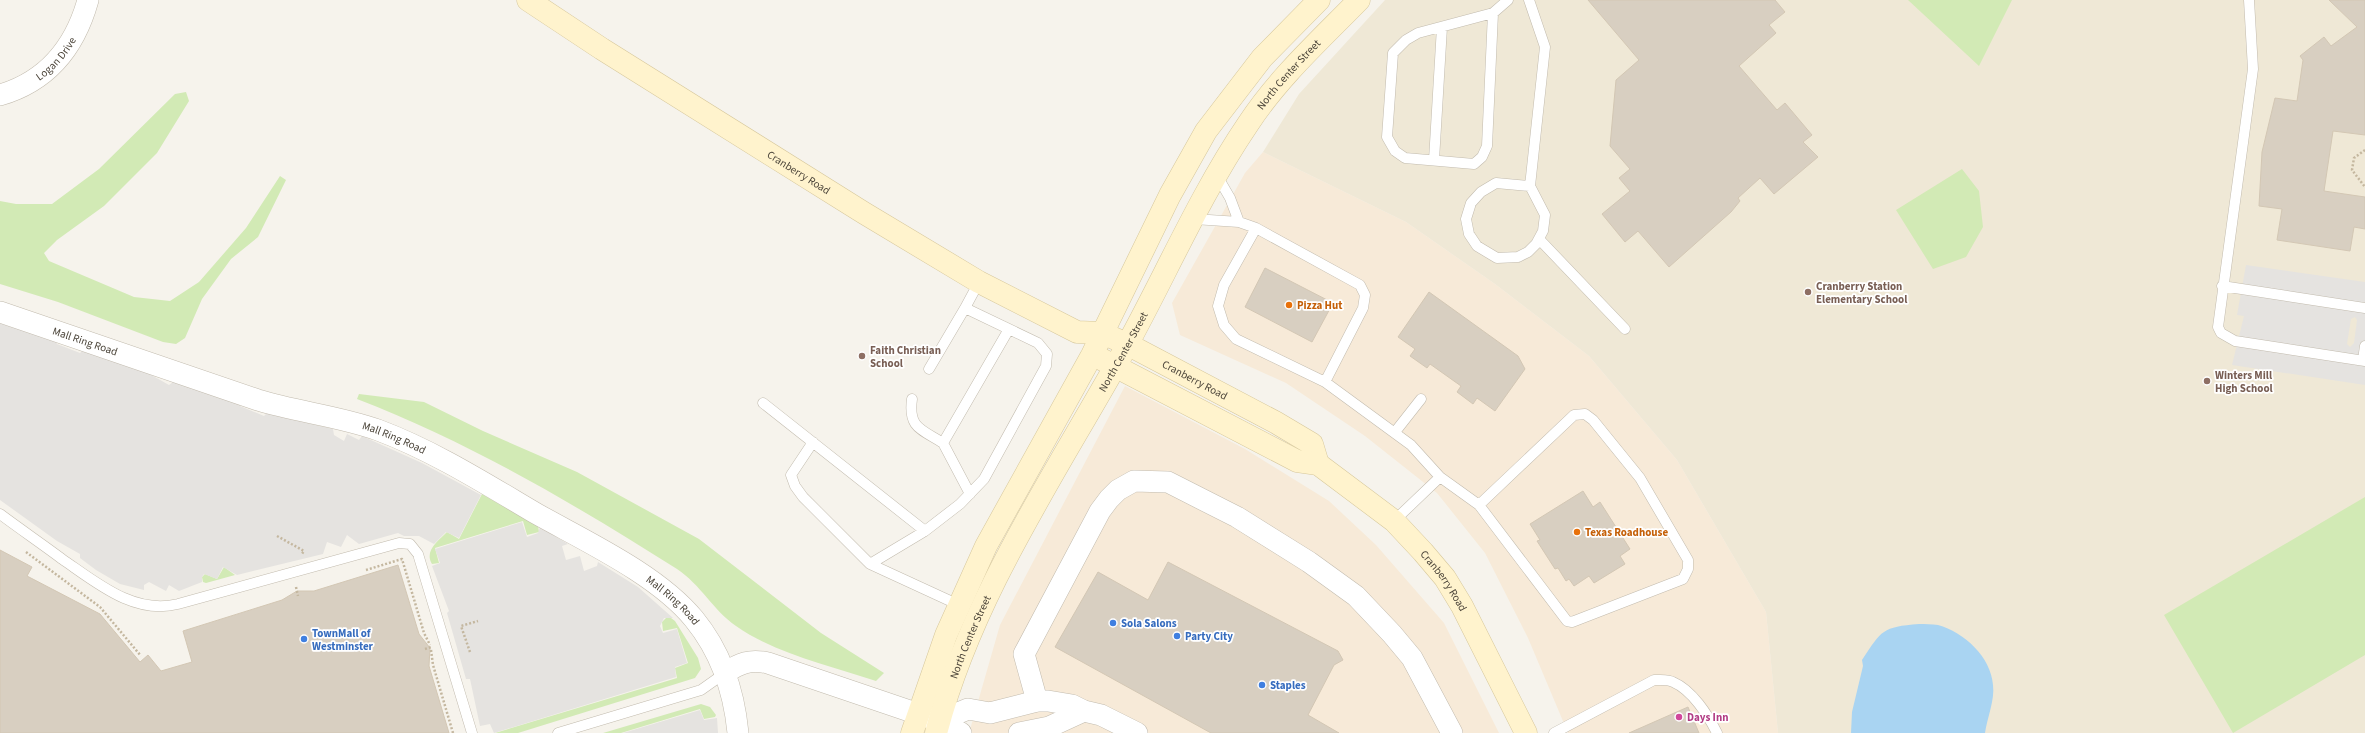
<svg xmlns="http://www.w3.org/2000/svg" width="2365" height="733" font-family="'Source Sans 3',sans-serif">
<style>
.commercial{fill:#f7ead8}
.education{fill:#efe8d6}
.green{fill:#d2eab5}
.parking{fill:#e5e3e0;fill-rule:evenodd}
.water{fill:#a9d4f2}
.building{fill:#d8cfc1;stroke:#d3c7b4}
.lines{fill:none;stroke-linecap:round;stroke-linejoin:round}
.lane-casing{stroke:#c2bbae;stroke-width:11}
.street-casing{stroke:#c2bbae;stroke-width:22}
.secondary-casing{stroke:#d6c79b;stroke-width:23}
.path{stroke:#c4b79f;stroke-width:2.5;stroke-dasharray:2 2;stroke-linecap:butt}
.lane{stroke:#fff;stroke-width:10}
.street{stroke:#fff;stroke-width:21}
.secondary{stroke:#fff3cd;stroke-width:22}
.education-dot{fill:#8d6e63;stroke:#fff;stroke-width:1.5}
.food-dot{fill:#e8710a;stroke:#fff;stroke-width:1.5}
.shop-dot{fill:#3f7fe0;stroke:#fff;stroke-width:1.5}
.hotel-dot{fill:#d1479c;stroke:#fff;stroke-width:1.5}
.labels{text-anchor:middle;dominant-baseline:central;stroke-width:3.5;stroke-linejoin:round;paint-order:stroke}
.street-label{font-size:11px;fill:#4b4439;stroke:#fff}
.education-label{font-size:11px;font-weight:bold;fill:#785e54;stroke:#fff;text-anchor:start}
.food-label{font-size:11px;font-weight:bold;fill:#c56008;stroke:#fff;text-anchor:start}
.shop-label{font-size:11px;font-weight:bold;fill:#366cbe;stroke:#fff;text-anchor:start}
.hotel-label{font-size:11px;font-weight:bold;fill:#b23c85;stroke:#fff;text-anchor:start}
</style>
<rect width="100%" height="100%" fill="#f6f3ec"/>
<path class="commercial" d="M1263,152L1406,222L1495,284L1589,356L1677,460L1766,612L1778,733H1568L1528,638L1485,553L1437,493L1365,436L1286,383L1180,335L1172,303L1245,173Z
M1125,386L1245,449L1329,501L1376,545L1444,623L1499,733H969L1000,625Z"/>
<path class="education" d="M1385,0H2365V733H1778L1766,612L1677,460L1589,356L1495,284L1406,222L1263,152L1299,94Z"/>
<path class="green" d="M1908,0H2012L1979,66Z
M186,92L189,101L157,153L104,206L57,240L44,253L49,261L134,297L170,301L199,282L246,228L280,176L286,180L258,237L231,259L202,299L185,338L176,344L163,342L58,302L0,284V201L16,204H52L99,169L175,94Z
M1962,169L1979,191L1983,227L1966,257L1933,269L1896,210Z
M359,394L424,402L483,431L577,472L699,539L821,633L884,673L876,681C829,665 776,654 736,626C714,611 700,584 677,569C574,504 471,443 357,399Z
M482,494L538,526L539,532L527,535L523,521L435,548L439,563L432,564C424,551 438,541 447,532L459,539Z
M2365,497V655L2233,733L2164,615Z
M224,567L235,575L206,583L203,582L202,577L205,574L217,579Z
M666,618H671L675,621L698,658L701,669L695,678L518,733H495L677,678L675,668L688,663L677,628L663,631L662,622Z
M701,704L710,707L716,715L715,717L704,719L700,709L621,733H603Z"/>
<path class="parking" d="M2246,265L2365,282V385L2232,365L2244,316L2237,315ZM2355,317L2357,320L2354,343L2350,347L2347,344L2351,319Z
M0,323L56,341L57,344L80,353L83,350L146,372L169,385L173,382L240,404V406L264,416L267,413L333,429L334,435L344,441L347,434L359,440L362,436L422,463L481,495L459,538L446,532L434,544L419,536H404L398,533L359,544L347,535L341,547L327,542L323,554L237,575L223,567L217,579L204,574L202,577V582L179,591L169,585L166,591L149,582L144,585V590L120,584L96,570L80,558V554L57,541L0,500Z
M522,522L527,537L538,533L540,527L568,544L562,546L566,560L580,556L584,571L597,566L598,562L638,587L673,618H664L660,626L663,633L677,629L687,663L675,667L676,677L494,733L490,724L480,726L470,679H466L447,613L449,611L432,566L440,563L435,549Z
M700,710L704,720L717,718L718,733H623Z"/>
<path class="water" d="M1919,624C1925,624 1932,624 1938,625C1964,632 1991,657 1993,685C1995,700 1987,718 1985,733H1851L1852,712L1863,666L1862,660C1882,630 1882,627 1919,624Z"/>
<path class="building" d="M1588,0H1775L1785,12L1769,25L1776,33L1739,66L1777,110L1785,103L1812,135L1803,142L1818,157L1774,194L1760,178L1738,198L1740,201L1731,212L1669,267L1638,231L1625,242L1602,214L1630,191L1619,178L1630,169L1610,146L1616,80L1639,60Z
M2329,0H2365V135L2333,131L2324,191L2365,197V229L2354,227L2350,251L2277,240L2282,209L2259,206L2262,152L2275,98L2297,101L2303,60L2300,56L2324,37L2331,46L2357,27Z
M1265,268L1333,303L1312,342L1245,307Z
M1429,292L1518,356L1525,369L1495,411L1477,398L1473,404L1457,392L1461,386L1430,364L1427,368L1410,356L1415,349L1398,337Z
M1583,491L1593,507L1600,502L1630,549L1620,556L1625,564L1594,583L1589,576L1574,586L1569,579L1566,581L1558,568L1555,569L1537,541L1540,540L1530,524Z
M0,550L32,567L27,576L100,614L140,662L148,655L161,671L192,662L183,631L282,600L297,591H314L398,565L419,634L430,648L429,666L449,733H0Z
M1168,562L1338,651L1343,660L1334,665L1308,715L1339,733H1211L1055,647L1098,572L1148,600Z
M1688,707L1699,733H1629Z"/>
<g class="lines">
<g class="lane-casing">
<path id="lane" d="M1529,0L1545,47L1530,186L1545,215L1543,231L1536,244L1528,252L1518,257L1497,258L1477,246L1469,234L1466,219L1471,203L1481,192L1496,183L1530,186
M2249,0L2253,69L2218,327L2221,333L2235,341L2365,361
M1493,13L1487,146L1482,157L1474,164L1405,158L1395,151L1387,137L1393,53L1406,40L1418,33L1493,13L1508,0
M1434,160L1442,27
M1194,219L1239,222L1230,198L1216,174
M1239,222L1256,228L1360,285L1365,295L1363,308L1325,382L1411,445L1440,477L1479,505L1567,621L1572,622L1683,579L1688,569V560L1640,478L1593,420L1585,414L1574,415L1479,505
M1256,228L1224,285L1218,306L1224,325L1236,339L1325,382
M1539,239L1625,329
M2222,286L2365,308
M2363,360L2365,346
M929,369L965,308
M912,399C908,428 921,429 943,443
M763,403L925,531L960,504L984,479L1046,366L1047,354L1038,343L965,308L979,282
M1395,432L1421,399
M813,442L791,475L795,486L803,497L870,564L959,605
M970,494L943,443L1009,329
M0,514C20,529 42,544 62,559C97,583 134,615 178,604L399,543L410,544L418,554L472,733
M1394,521L1440,477
M870,564L925,531
M558,733L701,690L725,673
M1554,733L1654,680C1660,680 1668,679 1673,682C1692,690 1708,715 1717,733"/>
</g>
<g class="street-casing">
<g id="street">
<path id="s1" d="M0,95C48,81 75,47 88,0"/>
<path id="s2" d="M0,312L258,400C297,412 339,416 378,430C434,451 486,484 537,514C587,542 658,575 694,619C721,652 734,691 738,733"/>
<path d="M725,673C740,663 750,659 768,663L939,721L961,733"/>
<path d="M1037,701L1024,654L1100,511L1109,499L1118,490L1134,481L1168,482L1237,517L1309,562L1356,596L1392,634L1412,658L1452,733"/>
<path d="M939,721L968,709L990,713L1037,701H1048L1072,705L1084,711L1101,715L1137,733"/>
<path d="M1019,733L1049,727L1084,711"/>
</g>
</g>
<g class="secondary-casing">
<g id="secondary">
<path id="s3" d="M528,0L602,49L864,213L979,282L1077,332L1102,333L1127,344L1275,422L1312,444L1318,464"/>
<path id="s4" d="M1103,360L1297,461L1318,464L1394,521L1423,552L1445,578L1462,606L1526,733"/>
<path d="M912,733L946,635L986,546L1092,355L1170,195L1206,131L1262,58L1319,0"/>
<path id="s5" d="M936,733C970,603 1046,488 1112,372C1159,291 1195,202 1248,124C1278,78 1321,39 1359,0"/>
</g>
</g>
<path class="path" d="M2365,150L2354,158L2352,170L2365,187
M277,536L304,551L301,555
M26,552L100,607L141,656
M366,570L402,559L424,633L430,645
M296,587L298,596
M425,649L431,647
M431,650L433,665L453,733
M470,652L461,626L478,621"/>
<use href="#lane" class="lane"/>
<use href="#street" class="street"/>
<use href="#secondary" class="secondary"/>
</g>
<g class="education-dot">
<circle cx="1808" cy="292" r="4"/>
<circle cx="862" cy="356" r="4"/>
<circle cx="2207" cy="381" r="4"/>
</g>
<g class="food-dot">
<circle cx="1289" cy="305" r="4"/>
<circle cx="1577" cy="532" r="4"/>
</g>
<g class="shop-dot">
<circle cx="1113" cy="623" r="4"/>
<circle cx="1177" cy="636" r="4"/>
<circle cx="304" cy="639" r="4"/>
<circle cx="1262" cy="685" r="4"/>
</g>
<circle class="hotel-dot" cx="1679" cy="717" r="4"/>
<g class="labels">
<g class="street-label">
<text stroke="none"><textPath href="#s1" startOffset="68">Logan Drive</textPath></text>
<text stroke="none"><textPath href="#s5" startOffset="750">North Center Street</textPath></text>
<text stroke="none"><textPath href="#s3" startOffset="321">Cranberry Road</textPath></text>
<text stroke="none"><textPath href="#s2" startOffset="90">Mall Ring Road</textPath></text>
<text stroke="none"><textPath href="#s5" startOffset="426">North Center Street</textPath></text>
<text stroke="none"><textPath href="#s3" startOffset="771">Cranberry Road</textPath></text>
<text stroke="none"><textPath href="#s2" startOffset="414">Mall Ring Road</textPath></text>
<text stroke="none"><textPath href="#s4" startOffset="413">Cranberry Road</textPath></text>
<text stroke="none"><textPath href="#s2" startOffset="738">Mall Ring Road</textPath></text>
<text stroke="none"><textPath href="#s5" startOffset="102">North Center Street</textPath></text>
</g>
<g class="education-label">
<text x="1816" y="286">Cranberry Station<tspan x="1816" dy="13">Elementary School</tspan></text>
<text x="870" y="350">Faith Christian<tspan x="870" dy="13">School</tspan></text>
<text x="2215" y="375">Winters Mill<tspan x="2215" dy="13">High School</tspan></text>
</g>
<g class="food-label">
<text x="1297" y="305">Pizza Hut</text>
<text x="1585" y="532">Texas Roadhouse</text>
</g>
<g class="shop-label">
<text x="1121" y="623">Sola Salons</text>
<text x="312" y="633">TownMall of<tspan x="312" dy="13">Westminster</tspan></text>
<text x="1185" y="636">Party City</text>
<text x="1270" y="685">Staples</text>
</g>
<g class="hotel-label">
<text x="1687" y="717">Days Inn</text>
</g>
</g>
</svg>
